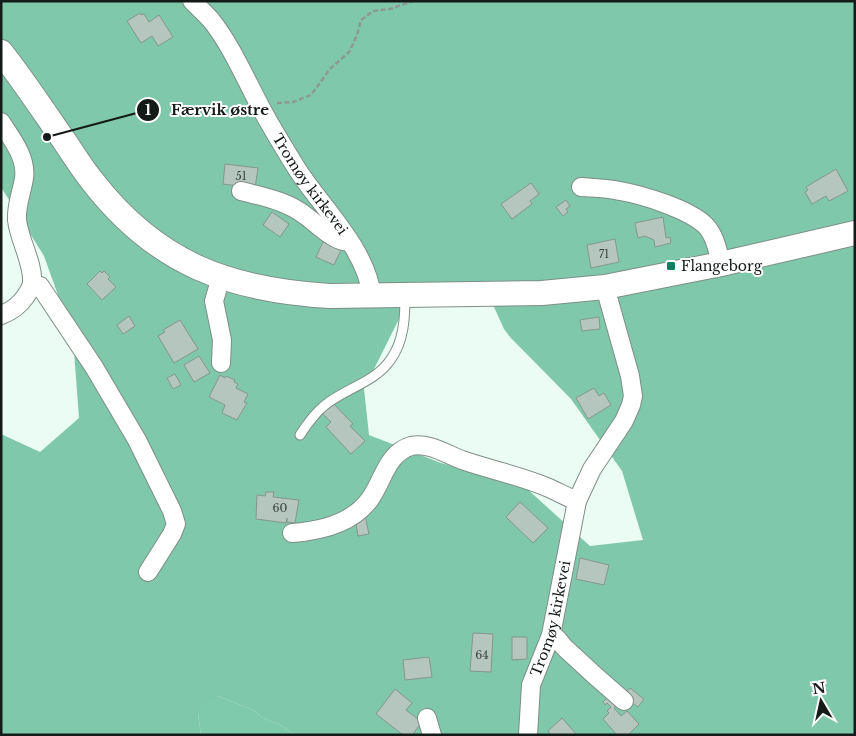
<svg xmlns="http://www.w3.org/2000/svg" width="856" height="736" font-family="'Libre Baskerville',serif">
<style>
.forest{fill:#7fc8ab;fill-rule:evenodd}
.water{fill:#7fc9ac}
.building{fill:#b5c6be;stroke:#86968f}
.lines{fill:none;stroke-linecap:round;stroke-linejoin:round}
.lane-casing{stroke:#7e8e87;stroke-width:11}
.street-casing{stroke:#7e8e87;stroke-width:20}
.secondary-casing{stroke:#7e8e87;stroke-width:26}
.path{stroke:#8d9a94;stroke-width:2.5;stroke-dasharray:5 2.5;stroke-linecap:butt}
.lane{stroke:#fff;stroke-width:9}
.street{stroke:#fff;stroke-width:18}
.secondary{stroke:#fff;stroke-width:24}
.poi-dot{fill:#098262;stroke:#fff;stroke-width:2}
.labels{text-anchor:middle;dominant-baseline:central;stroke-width:4;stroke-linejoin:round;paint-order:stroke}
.number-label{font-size:11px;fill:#3c4541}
.street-label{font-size:14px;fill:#141a17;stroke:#fff}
.poi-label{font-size:14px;fill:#141a17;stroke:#fff;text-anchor:start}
.leader{fill:none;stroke:#141a17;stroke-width:2}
.callout-dot{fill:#141a17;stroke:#fff;stroke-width:2}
.mark-label{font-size:15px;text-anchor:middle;font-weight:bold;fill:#fff}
.callout-label{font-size:15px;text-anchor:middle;font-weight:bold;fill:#141a17;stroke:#fff;stroke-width:4;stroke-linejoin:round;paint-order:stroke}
</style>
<rect width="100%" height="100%" fill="#eafcf4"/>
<path class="forest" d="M1,1H855V735H295L280,725L263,718L253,710L218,696L198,714L201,735H1V434L40,452L79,418L73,337L44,256L1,187ZM480,295L489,296L504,329L510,337L571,399L622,471L643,540L590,546L525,487L441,463L369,435L364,389L405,307Z"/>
<path class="water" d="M218,696L253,710L263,718L280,725L295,735H201L198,714L204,701Z"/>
<path class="building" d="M140,13L141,15L144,14L149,22L159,15L173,37L158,46L152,36L141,43L127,21Z
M225,164L258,168L255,188L223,184Z
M836,169L848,191L829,201L826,196L812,204L805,192L808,190L806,187Z
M531,183L539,194L530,201L532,204L512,219L501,204Z
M566,200L570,206L566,209L568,212L563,216L556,207Z
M272,212L289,224L280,237L263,225Z
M663,217L666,238L670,237L671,243L655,247L654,240L645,236L638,238L635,223Z
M615,239L619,262L591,268L587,245Z
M323,242L341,250L334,265L316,257Z
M100,271L102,273L104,271L110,277L108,279L116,287L102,300L87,284Z
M129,316L135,326L123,334L117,325Z
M599,317L600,329L582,331L580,320Z
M180,320L198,349L174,363L158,336L165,332L163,330Z
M199,356L210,373L194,382L184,365Z
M175,374L181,385L173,389L167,378Z
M220,375L225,378L226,376L235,380L234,382L238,384L236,388L248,394L244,402L247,403L237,420L222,413L225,405L209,397Z
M594,388L599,396L604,393L611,405L588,419L576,398Z
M332,402L353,424L350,426L365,441L351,454L326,427L331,422L322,413Z
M266,492H274L273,497L299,500L295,523L287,522V518L286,523L256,519L257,495L265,496Z
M520,502L548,528L533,543L506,517Z
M365,515L369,534L358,536L355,517Z
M580,558L609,565L604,585L576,579Z
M473,633L493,634L491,672L470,671Z
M512,637H527V659L512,660Z
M429,657L432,677L405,680L403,660Z
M630,688L644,699L638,707L623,696Z
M395,689L412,703L406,710L422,722L412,735H403L376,714Z
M608,697L616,706L614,708L621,716L627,711L639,724L628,735H617L603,719L609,713L607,711L611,707L607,703L605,705L603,702Z
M562,718L577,735H551L548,731Z"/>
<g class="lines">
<g class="lane-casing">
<path id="lane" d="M300,435C307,424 315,413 325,405C346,388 376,382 391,359C404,341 405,317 405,296"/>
</g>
<g class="street-casing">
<g id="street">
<path id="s1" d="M192,1C198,7 205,13 211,20C231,45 245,78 260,106C271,127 284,148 297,169C322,208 366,248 372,296"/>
<path d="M1,122C11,138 27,157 24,178C22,192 16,205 17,220C19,240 34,264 32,283C31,288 28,293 25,297C19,306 12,311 1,315"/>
<path d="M581,187C594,188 607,188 620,191C643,195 688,209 705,225C715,235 718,251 721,264"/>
<path d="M241,191C264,197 287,201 306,216C316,223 336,244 349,241"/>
<path d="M221,277L214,301L222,340L221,363"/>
<path d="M32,284L40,286L94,367L137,440L172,511L176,524L172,534L148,572"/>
<path d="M292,533C320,531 353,523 370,499C383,481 387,453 411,446C428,442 446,454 462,460C491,470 521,476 549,488C558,492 567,497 577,501"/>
<path d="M551,635C558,637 560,643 565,648C584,666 604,684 624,701"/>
<path d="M427,718L432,735"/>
<path id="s2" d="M528,735L531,685L551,635L577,501L592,469L624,421L631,405L633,396L630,376L605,287"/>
</g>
</g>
<g class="secondary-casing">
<path id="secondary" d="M1,52C24,81 44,112 65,142C74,155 83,170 93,182C157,264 229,290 330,296L542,293L605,287L721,264L855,233"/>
</g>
<path class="path" d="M277,103L293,102L311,95L330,69L349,52L357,35L361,20L373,11L390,9L413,1"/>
<use href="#lane" class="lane"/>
<use href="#street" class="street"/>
<use href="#secondary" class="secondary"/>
</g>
<rect class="poi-dot" x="666" y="261" width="10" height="10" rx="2.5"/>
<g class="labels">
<g class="number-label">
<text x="241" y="176">51</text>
<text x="604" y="254">71</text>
<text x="280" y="508">60</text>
<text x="482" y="655">64</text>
</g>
<g class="street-label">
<text stroke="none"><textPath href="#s1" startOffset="219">Tromøy kirkevei</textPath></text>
<text stroke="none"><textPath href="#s2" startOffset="120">Tromøy kirkevei</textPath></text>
</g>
<g class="poi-label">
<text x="681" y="266">Flangeborg</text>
</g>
</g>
<path class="leader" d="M47 137L148 110"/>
<g class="callout-dot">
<circle cx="47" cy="137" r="5"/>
<circle cx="148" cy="110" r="12"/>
</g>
<g class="mark-label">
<text x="148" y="115">1</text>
</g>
<g class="callout-label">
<text x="220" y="115">Færvik østre</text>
</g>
<rect width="856" height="736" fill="none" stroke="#141a17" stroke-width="5"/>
<g transform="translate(821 701) rotate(351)" stroke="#ffffff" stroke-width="4" paint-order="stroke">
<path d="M0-4L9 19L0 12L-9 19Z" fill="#141a17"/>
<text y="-8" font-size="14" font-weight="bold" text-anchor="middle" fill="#141a17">N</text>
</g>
</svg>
